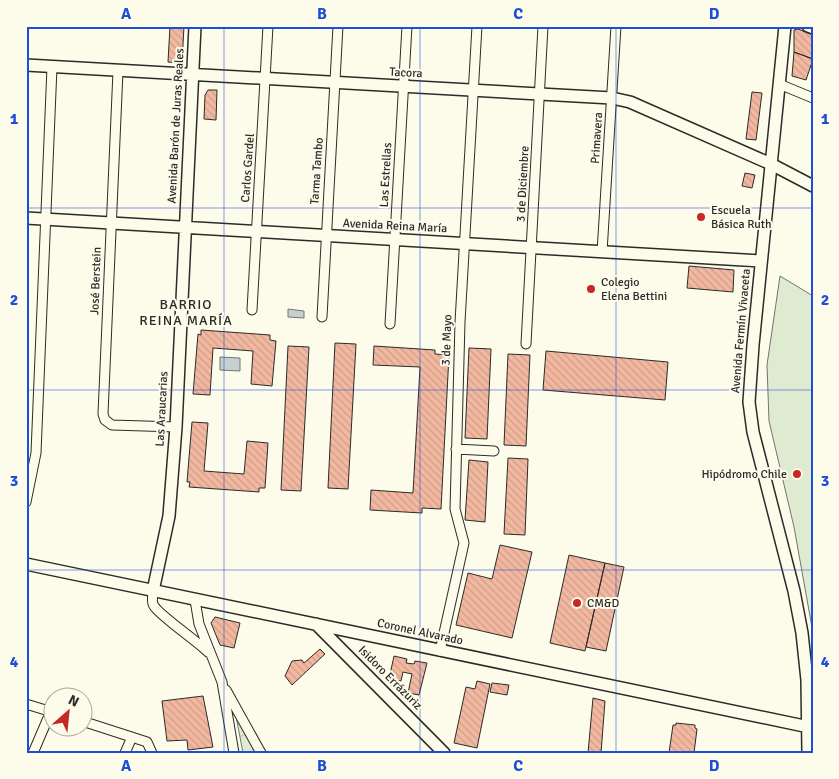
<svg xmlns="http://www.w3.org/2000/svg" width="839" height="779" font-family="Signika,sans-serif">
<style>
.park{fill:url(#park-crowns);stroke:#74746e}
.pitch{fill:#deebd1;stroke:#74746e}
.water{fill:#c7d0d0;stroke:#74746e}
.building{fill:url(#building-back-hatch);stroke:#2b2b2b}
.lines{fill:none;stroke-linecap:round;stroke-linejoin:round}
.street-casing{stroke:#2b2b2b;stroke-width:11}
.secondary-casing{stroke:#2b2b2b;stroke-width:14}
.street{stroke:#fdfbea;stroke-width:9}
.secondary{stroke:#fdfbea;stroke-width:11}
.grid{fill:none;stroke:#1d4ed8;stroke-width:1;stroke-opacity:0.55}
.poi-dot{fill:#c62828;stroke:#fdfbea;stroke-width:2}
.labels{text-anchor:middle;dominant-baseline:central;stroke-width:4;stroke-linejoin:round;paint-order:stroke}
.street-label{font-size:12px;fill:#2b2b2b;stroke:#fdfbea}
.poi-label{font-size:12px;fill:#2b2b2b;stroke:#fdfbea;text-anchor:start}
.neighbourhood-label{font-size:14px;letter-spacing:1px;fill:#2b2b2b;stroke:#fdfbea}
.neatline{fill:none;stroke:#1d4ed8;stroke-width:2}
.grid-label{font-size:16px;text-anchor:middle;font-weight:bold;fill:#1d4ed8}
</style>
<defs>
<pattern id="park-crowns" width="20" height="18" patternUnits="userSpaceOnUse" patternTransform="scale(1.25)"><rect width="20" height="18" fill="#deebd1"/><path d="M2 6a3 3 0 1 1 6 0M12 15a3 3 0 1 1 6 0" fill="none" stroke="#bfcab4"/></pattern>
<pattern id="building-back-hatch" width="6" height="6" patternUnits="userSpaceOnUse" patternTransform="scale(1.25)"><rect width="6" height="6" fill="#f2b8a0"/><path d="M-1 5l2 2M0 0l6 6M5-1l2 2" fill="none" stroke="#d09e8a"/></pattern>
</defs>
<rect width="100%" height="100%" fill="#fdfbea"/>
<path class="park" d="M236,716L260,753H243Z"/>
<path class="pitch" d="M780,276L813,296V633L794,527L769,421L767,365Z"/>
<path class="water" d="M288,309L304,311V318L288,317Z
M220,357L240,358V371L220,370Z"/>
<path class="building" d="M170,26H184L182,63L168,62Z
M798,29L813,35V59L794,52V30Z
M794,52L813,59L806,80L792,76Z
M208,90H217L216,120L204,119L205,95Z
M752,92L762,93L756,140L746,139Z
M745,173L755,175L752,188L742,186Z
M689,266L734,270L733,292L687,288Z
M201,330L270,335V340L276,341L272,386L251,384L253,351L213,348L210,395L193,394L198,334L201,335Z
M335,343L356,344L348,489L328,488Z
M288,346L309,347L301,491L281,490Z
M374,346L435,350V354L449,355L441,509L422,508V513L370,510L371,490L413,493L420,367L373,365Z
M469,348L491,349L487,439L465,438Z
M546,351L668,362L665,400L543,390Z
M508,354L530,355L526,446L504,445Z
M192,422L208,423L204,471L244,474L247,441L268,443L265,488H259V492L189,487L190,482H187Z
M508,458L528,459L525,535L504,534Z
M469,460L488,462L485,522L465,520Z
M500,545L532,552L512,638L456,625L468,573L492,579Z
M569,555L605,563L585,651L550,643Z
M605,563L624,567L606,651L586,647Z
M215,617L240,623L234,648L220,645L211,623Z
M320,649L325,654L292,685L285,676L292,661L302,660L304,663Z
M394,656L407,659L406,663L414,664L415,661L427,663L419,695L408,693L412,674L403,672L401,681L389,679Z
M477,681L490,684L477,748L454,743L466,687L475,689Z
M492,683L509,685L507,695L490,692Z
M203,696L213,747L188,750L187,740L167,741L162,701Z
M593,698L605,701L601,753H588Z
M676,723L695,725V728L697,729L694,753H669L673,725H676Z"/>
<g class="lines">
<g class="street-casing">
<path id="street" d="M118,71L103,414L105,420L112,425L176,427
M779,84L813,98
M602,252L616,26
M252,310L268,26
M322,317L338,26
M390,324L407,26
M526,344L543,26
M456,449L494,451
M26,502L36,453L52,67
M153,591C153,596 151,602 154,606C159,615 197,641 208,652
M195,600L199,624L222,682L234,753
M440,651L464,543L455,509L460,322L477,26
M226,690L261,753
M26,704L52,712
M82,721L147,742L152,753
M33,753L51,711
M125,753L132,737"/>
</g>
<g class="secondary-casing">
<path id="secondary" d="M785,26L753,345L749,402L753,432L794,591L802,633L807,680L808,753
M808,26L813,28
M26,65L612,98L630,102L771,164L813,186
M26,218L761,261
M26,564L809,727
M153,591L169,516L176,427L195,26
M316,624L444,753"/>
</g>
<use href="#street" class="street"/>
<use href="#secondary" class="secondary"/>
</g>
<path class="grid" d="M224,26V753M420,26V753M616,26V753M26,208H813M26,390H813M26,570H813"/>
<g class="poi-dot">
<circle cx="701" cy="217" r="5"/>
<circle cx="591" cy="289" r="5"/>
<circle cx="797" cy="474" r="5"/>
<circle cx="577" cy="603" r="5"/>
</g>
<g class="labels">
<g class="street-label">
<text transform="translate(406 73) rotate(3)">Tacora</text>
<text transform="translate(176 126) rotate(-87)">Avenida Barón de Juras Reales</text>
<text transform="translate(597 138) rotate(-86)">Primavera</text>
<text transform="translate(248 168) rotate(-86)">Carlos Gardel</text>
<text transform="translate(317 171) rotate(-86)">Tarma Tambo</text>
<text transform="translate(386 175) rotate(-87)">Las Estrellas</text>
<text transform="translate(523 184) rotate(-87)">3 de Diciembre</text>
<text transform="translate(395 226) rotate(3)">Avenida Reina María</text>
<text transform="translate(96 281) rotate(-88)">José Berstein</text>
<text transform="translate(741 331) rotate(-85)">Avenida Fermín Vivaceta</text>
<text transform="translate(447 340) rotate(-88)">3 de Mayo</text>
<text transform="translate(162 409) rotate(-87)">Las Araucarias</text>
<text transform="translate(420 632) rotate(12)">Coronel Alvarado</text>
<text transform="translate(390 678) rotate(45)">Isidoro Errázuriz</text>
</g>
<g class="poi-label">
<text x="711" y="210">Escuela<tspan x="711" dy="14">Básica Ruth</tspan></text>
<text x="601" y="282">Colegio<tspan x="601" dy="14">Elena Bettini</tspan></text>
<text x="787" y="474" text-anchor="end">Hipódromo Chile</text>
<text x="587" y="603">CM&amp;D</text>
</g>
<g class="neighbourhood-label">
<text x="186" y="304">BARRIO<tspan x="186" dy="16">REINA MARÍA</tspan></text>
</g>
</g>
<rect width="839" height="779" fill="none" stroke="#fdfbea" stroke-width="55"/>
<g transform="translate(68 712) rotate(27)"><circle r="24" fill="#fdfbea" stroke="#a9a89e"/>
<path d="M0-4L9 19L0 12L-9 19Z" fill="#c62828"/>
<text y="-8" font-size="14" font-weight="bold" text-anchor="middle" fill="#2b2b2b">N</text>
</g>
<rect x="28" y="28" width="784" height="724" class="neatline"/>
<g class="grid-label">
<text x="126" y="19">A</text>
<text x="322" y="19">B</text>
<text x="518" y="19">C</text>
<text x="714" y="19">D</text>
<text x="14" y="124">1</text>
<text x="825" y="124">1</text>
<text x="14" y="305">2</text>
<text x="825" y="305">2</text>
<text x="14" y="486">3</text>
<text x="825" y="486">3</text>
<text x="14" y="667">4</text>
<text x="825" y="667">4</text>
<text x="126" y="771">A</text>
<text x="322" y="771">B</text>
<text x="518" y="771">C</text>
<text x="714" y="771">D</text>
</g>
</svg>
